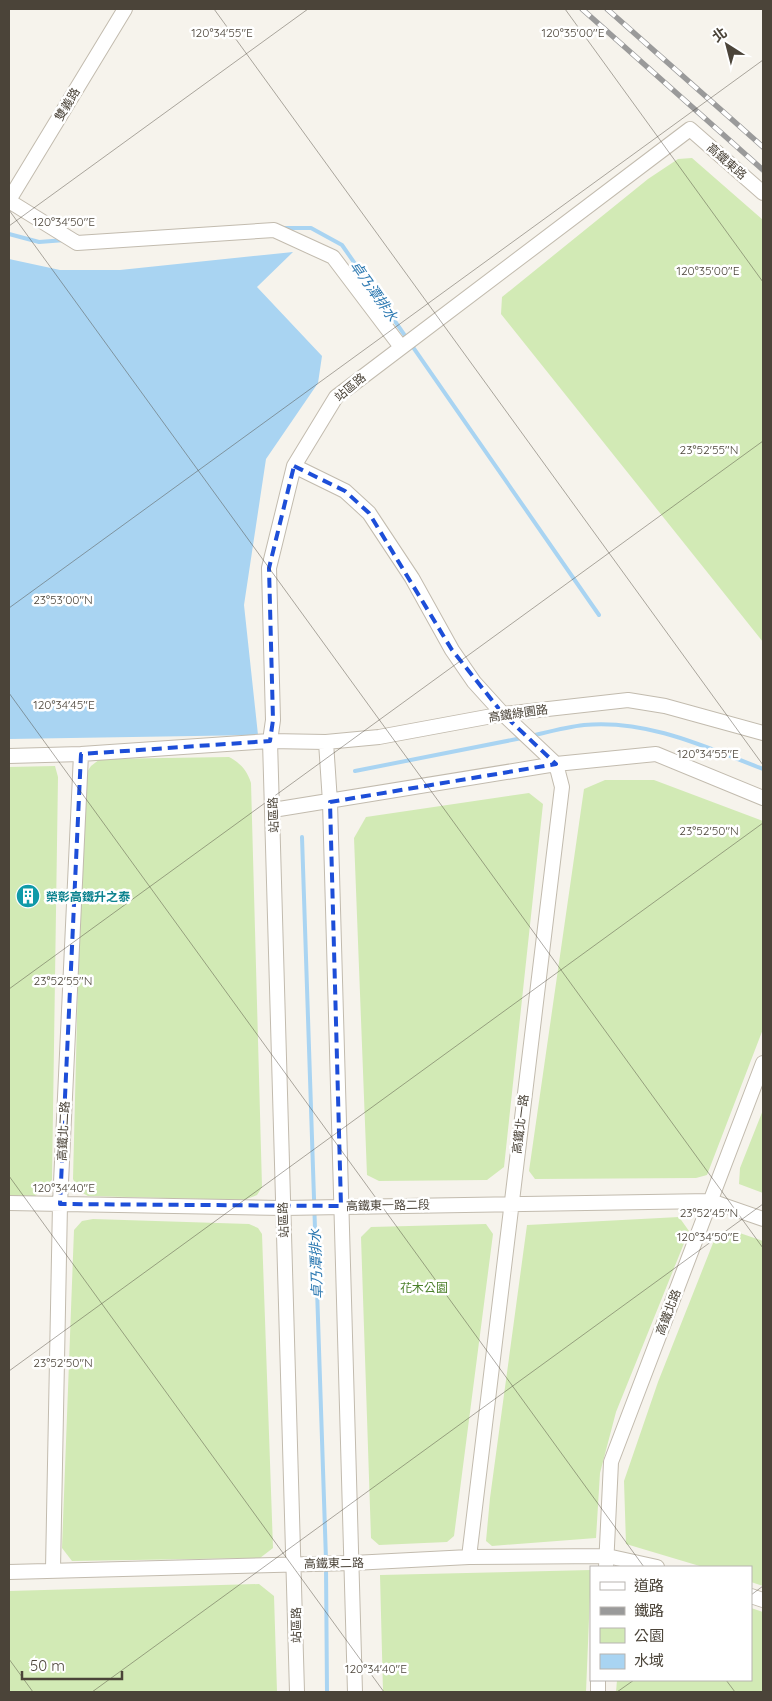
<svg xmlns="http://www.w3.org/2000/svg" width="772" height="1701" font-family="Quicksand,'Noto Sans TC',sans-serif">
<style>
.green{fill:#d2eab5}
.water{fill:#a9d4f2}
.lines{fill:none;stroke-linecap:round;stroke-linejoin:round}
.stream{stroke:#a9d4f2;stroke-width:4}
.minor-casing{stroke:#c2bbae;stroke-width:16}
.minor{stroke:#fff;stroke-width:14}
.rail-casing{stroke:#9a9a9a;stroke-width:5.5}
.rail{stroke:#fff;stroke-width:4;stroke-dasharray:11;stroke-linecap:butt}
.marked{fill:none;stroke:#1d4ed8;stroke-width:4;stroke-dasharray:10 6;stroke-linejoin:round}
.ticks{fill:none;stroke:#4b4439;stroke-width:1;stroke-opacity:0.45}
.labels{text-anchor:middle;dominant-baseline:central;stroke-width:5;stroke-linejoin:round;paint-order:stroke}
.street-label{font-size:12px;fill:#4b4439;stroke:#fff}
.culture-label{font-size:12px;font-weight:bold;fill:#0d838f;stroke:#fff;text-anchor:start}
.park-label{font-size:12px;fill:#4a7f2a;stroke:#fff}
.water-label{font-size:14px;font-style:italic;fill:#2e7ab2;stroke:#fff}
.ticks-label{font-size:12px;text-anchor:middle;fill:#4b4439;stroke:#fff;stroke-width:5;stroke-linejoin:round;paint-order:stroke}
</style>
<rect width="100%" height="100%" fill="#f6f3ec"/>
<path class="green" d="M692,158L763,220V642L501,314L502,297L648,179L678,159Z
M229,757C240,763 247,770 251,783L262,1187L257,1195L244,1200L88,1196L79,1191L73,1179L83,778L91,766L100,759Z
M55,766L58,777L52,1180L33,1198H9V767Z
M605,780H654L763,821V1029L707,1175L696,1178L535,1179L529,1171L584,789Z
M529,793L543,804L504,1167L487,1180L379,1181L367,1175L354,838L366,817Z
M763,1110V1193L739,1184L740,1168Z
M679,1217L689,1231L616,1412L600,1473L596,1538L492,1546L486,1541L490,1498L527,1225Z
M93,1219L249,1224L258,1228L262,1234L273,1548L260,1558L72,1561L62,1548L74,1230L82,1221Z
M486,1224L493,1234L454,1536L447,1542L379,1545L371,1538L361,1237L371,1227Z
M734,1231L763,1241V1586L751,1582V1567H703L626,1544L624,1481L658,1382L717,1233Z
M591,1570L586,1692H383L380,1575Z
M259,1584L274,1596L277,1692H9V1591Z
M751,1608L763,1612V1692H616L617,1680H751Z"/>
<path class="water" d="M293,252L257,287L322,356L318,383L266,459L244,605L258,735L9,739V259L60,270H120Z"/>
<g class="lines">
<path class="stream" d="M284,228H311L342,245L599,615
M9,234L39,242L65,240
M531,736C548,732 566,727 584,725C647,719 706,747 763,769
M355,771L522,738
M302,837L326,1560
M326,1567L327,1692"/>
<g class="minor-casing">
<path id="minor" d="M9,200L125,9
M9,201L77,243L274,230L333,257L401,347
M294,466L345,491L369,513L412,578L452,650L474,682L503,714L556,764L562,787L469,1557
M326,742L330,802L355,1692
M9,756L81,754L270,741L326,742L379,737L503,714L628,700L665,706L763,733
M273,810L556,764L656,754L763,798
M9,1203L283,1208L711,1201L763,1219
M606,1567L611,1462L763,1063
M53,1569L60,1204L81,754
M9,1572L353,1563L469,1557L607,1556L657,1567
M751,1596L763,1600
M297,1692L270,741L273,720L269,568L294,466L336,397L690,129L763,193
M598,1692V1680"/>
</g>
<use href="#minor" class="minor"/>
<g class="rail-casing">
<path id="rail" d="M582,9L763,170
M607,9L763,147"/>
</g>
<use href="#rail" class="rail"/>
</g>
<path class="marked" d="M294,466L345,491L369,513L452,650L503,714L556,764L330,802L341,1206L60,1204L81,754L270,741L273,720L269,568Z"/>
<path class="ticks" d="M214,9L763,765M565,9L763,282M9,210L763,1248M9,226L308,9M9,608L763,60M9,693L644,1567M9,989L763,441M9,1176L384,1692M9,1371L763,823M751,1595L763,1586M9,1659L33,1692M726,1680L735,1692M92,1692L763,1204M617,1692L634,1680"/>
<defs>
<g id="building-disc" transform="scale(1.25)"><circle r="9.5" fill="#0f9aa8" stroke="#fff"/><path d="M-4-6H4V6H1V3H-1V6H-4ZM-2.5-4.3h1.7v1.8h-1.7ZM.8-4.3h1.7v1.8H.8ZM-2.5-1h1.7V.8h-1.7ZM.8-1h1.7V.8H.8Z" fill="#fff"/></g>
</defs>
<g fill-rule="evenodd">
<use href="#building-disc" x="28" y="896"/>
</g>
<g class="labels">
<g class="street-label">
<text transform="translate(67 104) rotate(-59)">雙義路</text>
<text transform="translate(727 161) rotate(41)">高鐵東路</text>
<text transform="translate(350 387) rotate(-40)">站區路</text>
<text transform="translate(518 713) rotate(-8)">高鐵綠園路</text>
<text transform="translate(273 815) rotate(-92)">站區路</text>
<text transform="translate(520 1124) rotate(-83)">高鐵北一路</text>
<text transform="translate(63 1131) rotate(-87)">高鐵北二路</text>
<text transform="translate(388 1205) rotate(-1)">高鐵東一路二段</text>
<text transform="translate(283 1220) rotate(-92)">站區路</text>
<text transform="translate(668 1312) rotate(-69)">高鐵北路</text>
<text transform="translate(334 1563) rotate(-1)">高鐵東二路</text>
<text transform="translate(296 1625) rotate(-91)">站區路</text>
</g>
<g class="culture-label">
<text x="46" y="896">榮彰高鐵升之泰</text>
</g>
<g class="park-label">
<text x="424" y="1287">花木公園</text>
</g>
<g class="water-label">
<text transform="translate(374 291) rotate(55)">卓乃潭排水</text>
<text transform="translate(316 1264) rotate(-92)">卓乃潭排水</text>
</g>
</g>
<g class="ticks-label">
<text x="222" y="37">120°34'55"E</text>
<text x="573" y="37">120°35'00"E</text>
<text x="64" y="226">120°34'50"E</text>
<text x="708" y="275">120°35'00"E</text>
<text x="709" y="454">23°52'55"N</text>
<text x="63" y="604">23°53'00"N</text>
<text x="64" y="709">120°34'45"E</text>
<text x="708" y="758">120°34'55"E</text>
<text x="709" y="835">23°52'50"N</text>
<text x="63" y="985">23°52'55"N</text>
<text x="64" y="1192">120°34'40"E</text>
<text x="709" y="1217">23°52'45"N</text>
<text x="708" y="1241">120°34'50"E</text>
<text x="63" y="1367">23°52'50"N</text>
<text x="376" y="1673">120°34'40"E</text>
</g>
<rect width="772" height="1701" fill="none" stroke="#4b4439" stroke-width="20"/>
<rect x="590" y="1566" width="162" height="115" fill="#ffffff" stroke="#b7b4b0"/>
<rect x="600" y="1582" width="25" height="8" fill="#ffffff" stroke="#b7b4b0"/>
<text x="634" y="1591" font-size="15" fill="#4b4439">道路</text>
<rect x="600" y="1607" width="25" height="8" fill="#9a9a9a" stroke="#b7b4b0"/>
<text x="634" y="1616" font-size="15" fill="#4b4439">鐵路</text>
<rect x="600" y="1628" width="25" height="15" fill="#d2eab5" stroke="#b7b4b0"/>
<text x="634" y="1641" font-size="15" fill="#4b4439">公園</text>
<rect x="600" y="1654" width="25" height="15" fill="#a9d4f2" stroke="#b7b4b0"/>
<text x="634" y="1666" font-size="15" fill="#4b4439">水域</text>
<g transform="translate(727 45) rotate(324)" stroke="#ffffff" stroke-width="4" paint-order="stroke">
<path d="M0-4L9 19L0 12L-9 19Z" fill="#4b4439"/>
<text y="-8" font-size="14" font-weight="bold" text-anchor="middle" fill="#4b4439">北</text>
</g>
<path d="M22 1671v8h100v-8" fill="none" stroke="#4b4439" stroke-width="2.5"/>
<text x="30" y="1671" font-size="15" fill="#4b4439" stroke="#ffffff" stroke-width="4" paint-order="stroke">50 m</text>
</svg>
